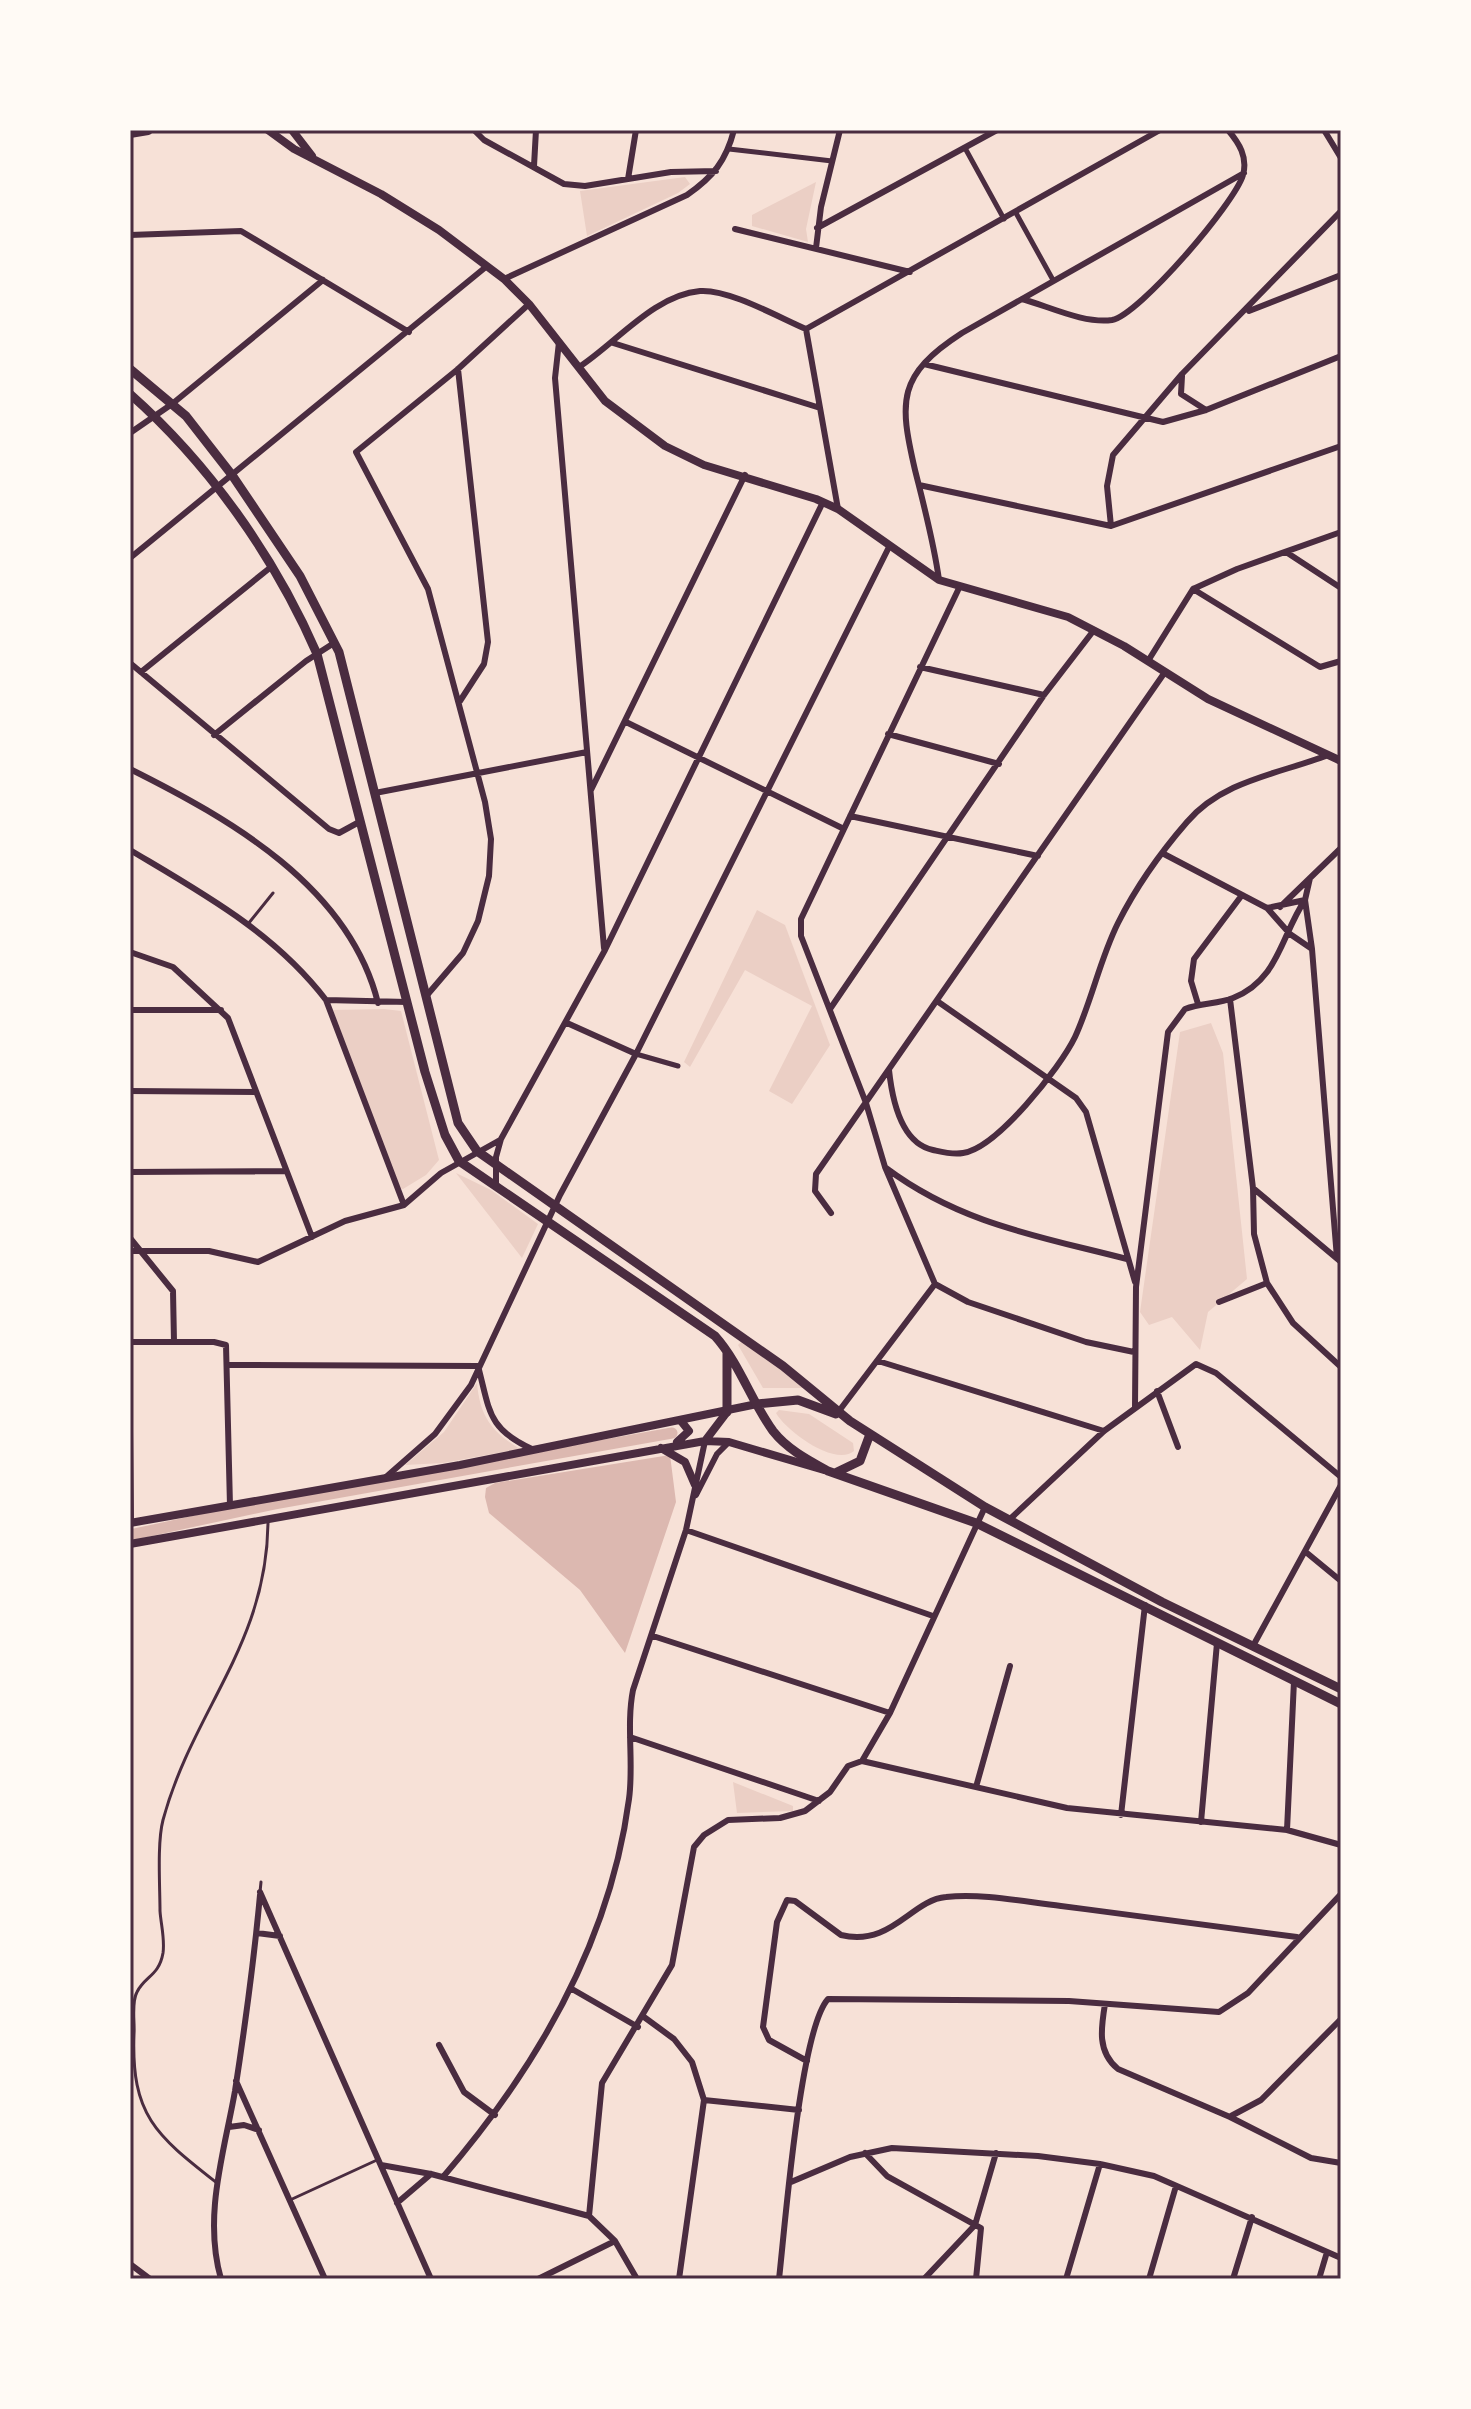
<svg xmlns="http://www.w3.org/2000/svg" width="1471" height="2409" font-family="'PT Sans Narrow',sans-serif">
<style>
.green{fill:#ebcfc5}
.water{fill:#dcb8b0}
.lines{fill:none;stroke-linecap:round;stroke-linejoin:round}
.canal{stroke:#dcb8b0;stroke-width:11}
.service{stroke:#4a2c40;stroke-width:3}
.pedestrian{stroke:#4a2c40;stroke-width:5}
.minor{stroke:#4a2c40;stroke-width:6}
.tertiary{stroke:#4a2c40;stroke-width:8}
.secondary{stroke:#4a2c40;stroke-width:9}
.primary{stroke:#4a2c40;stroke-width:10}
.neatline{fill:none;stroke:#4a2c40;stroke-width:3}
</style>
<rect width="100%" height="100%" fill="#f7e1d7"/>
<path class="green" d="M685,177L690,184L678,193L587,236L580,191Z
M816,182L806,229L808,242L752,226V215Z
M757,910L785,925L830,1045L792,1104L769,1091L812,1006L745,970L690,1067L684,1062Z
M384,1009L401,1011L439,1160L426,1175L403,1189L398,1188L333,1010Z
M1211,1023L1223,1053L1247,1279L1208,1312L1200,1350L1172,1317L1149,1325L1140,1312L1180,1032Z
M456,1173L491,1190L538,1224L522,1258Z
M742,1341L809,1388H763L738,1345Z
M477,1383C480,1417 492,1432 520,1449L443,1463L405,1465L444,1432Z
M779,1410L809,1414L853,1443L854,1451C835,1467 786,1431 776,1413Z
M733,1782L793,1806V1811L737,1813Z"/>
<path class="water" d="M670,1455L676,1502L625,1653L580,1590L489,1513L485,1497L486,1488L495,1483Z"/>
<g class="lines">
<path class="canal" d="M130,1535L274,1504L672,1433"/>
<path class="service" d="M248,924L273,893
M260,1892L261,1882
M217,2183C156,2135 131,2116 134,2034C135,2022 131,2003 137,1992C145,1976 159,1976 163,1953C165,1939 161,1925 160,1911C160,1886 157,1843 163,1820C193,1709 268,1644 268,1520
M290,2200L377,2160"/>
<path class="pedestrian" d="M965,148L1004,219
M729,149L832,161
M1016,213L1053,280
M636,1054L678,1066"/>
<path class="minor" d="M474,130L484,140L564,184L585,186L671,172L716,171
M1324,130L1341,158
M534,166L536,130
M628,179L636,130
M817,228L997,130
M735,229L910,272
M130,235L241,231L409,332
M816,248L821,207L840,130
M504,279L687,195C713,177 726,161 734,130
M1022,299C1048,306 1084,324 1112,320C1139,315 1235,203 1243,175C1248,157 1239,143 1228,130
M1249,311L1341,275
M806,329L1160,130
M559,342L555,378L604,948
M613,343L817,407
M924,364L1163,422L1206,410L1341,356
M579,367C616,343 654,295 700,291C729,289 778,317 806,329L838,509
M458,369L488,642L484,664L460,701
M1182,376L1181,394L1206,410
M130,433L172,404L323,280
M919,485L1111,526L1341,446
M1111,526L1107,486L1113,455L1182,374L1341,211
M1286,552L1341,588
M130,558L487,266
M939,580C934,543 924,506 915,470C899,401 897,375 962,333L1244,173
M960,586L801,919V936L866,1103L885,1167L935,1284L968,1302L1086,1342L1134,1352
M1193,589L1320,667L1341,661
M1148,661L1193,589L1237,569L1341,532
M130,663L329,829L339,833L361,821
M920,667L1044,695
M141,672L271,567
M626,722L844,829
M888,734L999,764
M214,735L306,661L334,643
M130,769C230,819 349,886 378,1003
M591,790L745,475
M375,793L587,752
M850,816L1038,856
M130,850C202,893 274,932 326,1000L407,1002
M1164,854L1267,908L1290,934L1312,949L1305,900L1310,878
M1280,907L1341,848
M1267,908L1305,900
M1312,949L1337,1258
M130,952L173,967L228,1018L312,1237
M428,994L463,953L478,921L489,876L491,839L485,802L428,589L356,452L458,369L529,304
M1230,999L1253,1188L1254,1234L1267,1283L1293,1323L1341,1367
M326,1000L404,1205
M937,1001L1076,1098L1086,1112L1135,1282
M1198,1004L1191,981L1194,959L1242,895
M830,1009L1044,695L1094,630
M130,1010H221
M567,1023L636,1054
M889,1070C892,1098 900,1143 933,1150C942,1152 953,1155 963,1153C997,1148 1060,1068 1075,1037C1092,1000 1100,959 1118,923C1136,887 1161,852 1187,822C1223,780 1279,774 1328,755
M130,1091L256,1092
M886,1168C961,1224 1038,1236 1127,1259
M130,1172L286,1171
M496,1185V1157L501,1139L605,950L823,502
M1253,1188L1341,1262
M831,1213L815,1191L816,1174L1165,672
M130,1238L173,1291L174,1342
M130,1251H209L258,1262L345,1221L404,1205L441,1173L500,1140
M1219,1302L1267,1283
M130,1342H214L226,1345L230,1506
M878,1361L1104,1431
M228,1365L478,1366
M478,1366C490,1411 487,1429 534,1450
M1157,1391L1178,1447
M1135,1407L1136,1287L1168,1032L1185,1009C1201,1003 1218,1004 1233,998C1279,980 1281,935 1305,900
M839,1411L935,1284
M130,1431L131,1522
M386,1477L435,1434L471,1385L560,1195L636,1054L889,547
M696,1495L717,1454L729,1442
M1009,1520L1104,1431L1196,1364L1216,1373L1341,1477
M686,1530L933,1616
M1307,1553L1341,1581
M653,1636L890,1713
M1253,1646L1341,1485
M630,1737L819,1801
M862,1761L890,1713L985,1507
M976,1787L1010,1666
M1121,1815L1145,1605
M1201,1822L1217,1643
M1287,1830L1294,1681
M260,1892L431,2279
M257,1933L280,1936
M572,1989L638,2027
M1105,2004C1101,2028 1097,2052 1118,2069L1230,2117L1311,2158L1341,2163
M644,2017L674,2039L692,2062L704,2100L679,2279
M439,2045L464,2092L495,2115
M807,2061L769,2040L763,2027L777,1922L787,1900L795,1901L841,1935C892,1947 911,1900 946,1897C983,1893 1025,1902 1061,1906C1140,1916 1219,1927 1297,1937
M236,2081L325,2279
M704,2100L799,2110
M1231,2116L1261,2100L1341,2019
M229,2127L244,2125L259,2130
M865,2153L887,2176L981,2228L976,2279
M381,2165L431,2174L589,2216L615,2241L637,2279
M443,2177C536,2069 610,1943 629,1799C634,1763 626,1726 633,1690L686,1530L705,1441
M791,2182L850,2157L892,2148L1038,2156L1100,2164L1154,2176L1341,2258
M397,2203L431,2174
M589,2216L602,2083L672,1965L694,1847L704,1835L728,1820L780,1818L805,1811L830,1792L848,1766L862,1761L1067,1808L1287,1830L1341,1845
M130,2264L150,2279
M221,2279C203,2216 224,2153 235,2091C245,2026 254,1960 260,1895
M538,2279L615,2241
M779,2279C785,2227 800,2030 828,1999L1069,2001L1219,2012L1248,1993L1341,1894
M924,2279L975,2225L996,2153
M1066,2279L1100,2164
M1149,2279L1176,2186
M1233,2279L1252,2217
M1319,2279L1327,2252"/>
<path class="tertiary" d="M268,130L294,149L381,194L439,230L504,279L529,304L605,401L665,446L704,465L816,499L838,509L939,580L1068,617L1124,646L1208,699L1341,761
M292,130L312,156
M705,1441L727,1412
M677,1442L689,1431L681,1421
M661,1448L685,1462L695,1485
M130,1523L460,1465L757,1404
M130,1544L705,1441L729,1442L824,1470"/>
<path class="secondary" d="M130,369L186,416L232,475L300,576L339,652L458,1123L477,1151L783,1366L850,1421L985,1507L1162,1602L1341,1689
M130,394C209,464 275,557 317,654L425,1072L445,1135L459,1161L715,1336C740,1364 751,1401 773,1431C787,1449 808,1460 828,1471L976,1523L1341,1704
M727,1352V1412
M757,1404L798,1400L836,1414
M835,1473L860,1461L870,1434"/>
<path class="primary" d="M130,133L148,130"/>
</g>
<rect width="1471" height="2409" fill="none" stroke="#fffaf5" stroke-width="264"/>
<rect x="132" y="132" width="1207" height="2145" class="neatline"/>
</svg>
